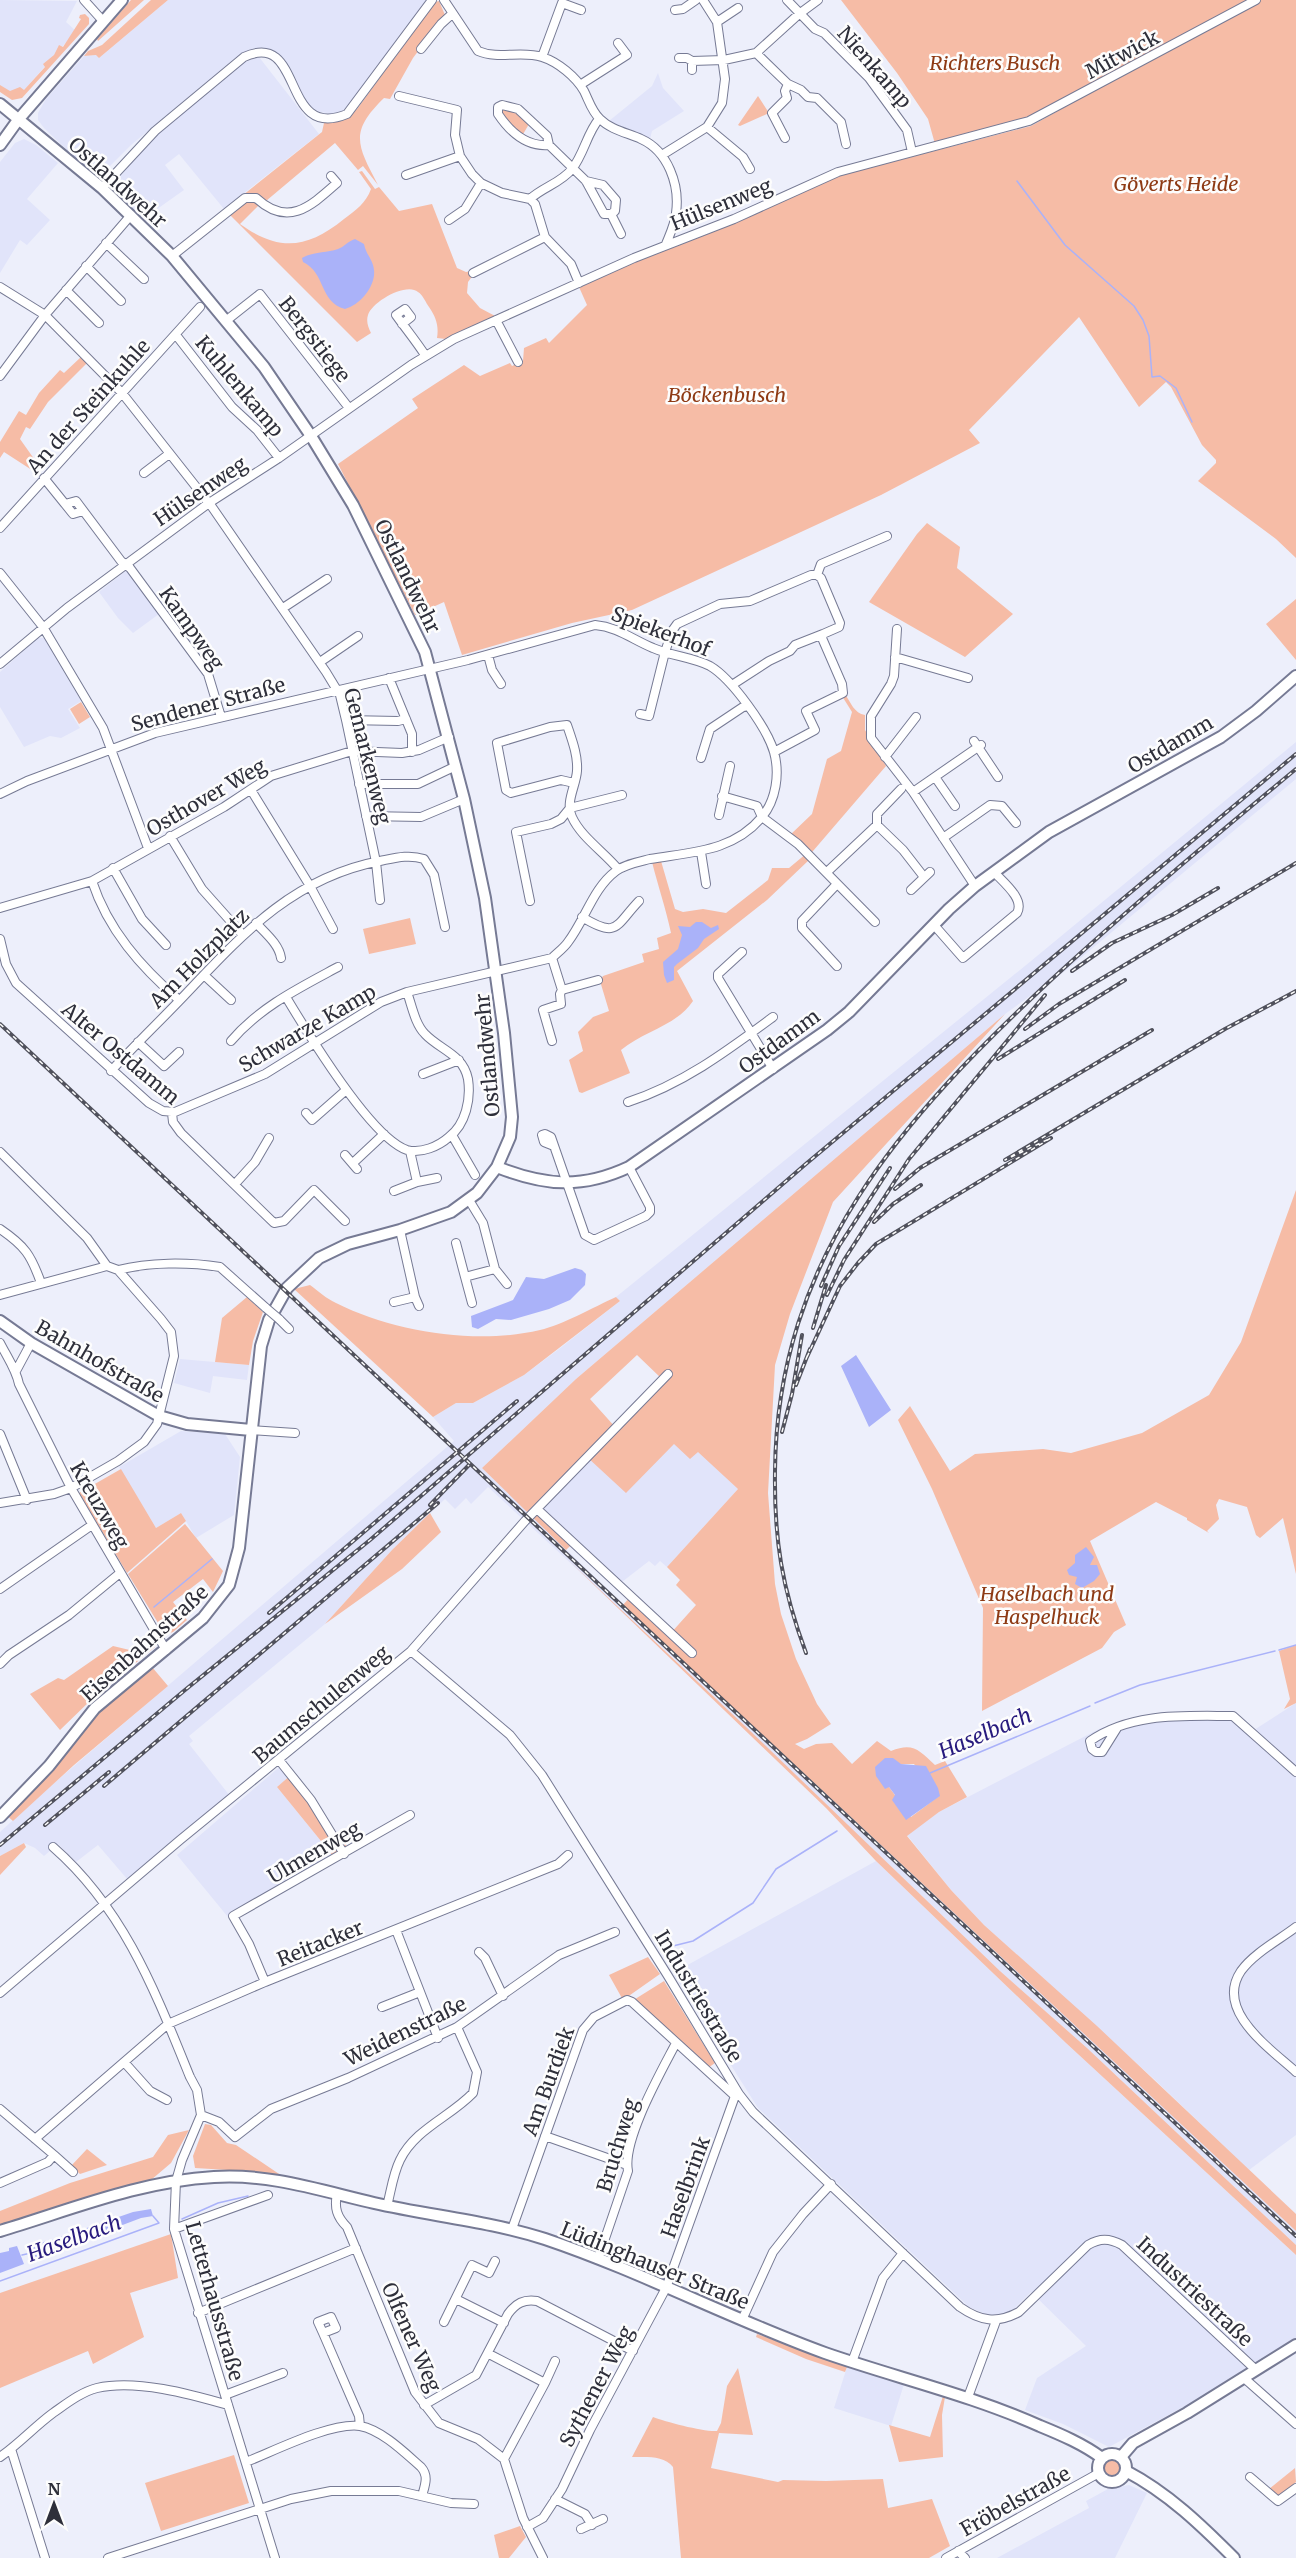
<svg xmlns="http://www.w3.org/2000/svg" width="1296" height="2558" font-family="Merriweather,serif">
<style>
.built{fill:#e1e4fa}
.green{fill:#f6bca6;fill-rule:evenodd}
.water{fill:#aab2f9}
.lines{fill:none;stroke-linecap:round;stroke-linejoin:round}
.stream{stroke:#aab2f9;stroke-width:1.5}
.street-casing{stroke:#767a94;stroke-width:10}
.secondary-casing{stroke:#767a94;stroke-width:14}
.street{stroke:#fff;stroke-width:8}
.secondary{stroke:#fff;stroke-width:10}
.rail-casing{stroke:#50515c;stroke-width:4}
.rail{stroke:#fdfdfd;stroke-width:1.5;stroke-dasharray:4.5;stroke-linecap:butt}
.street-bridge-casing{stroke:#767a94;stroke-width:10;stroke-linecap:butt}
.street-bridge{stroke:#fff;stroke-width:8}
.labels{text-anchor:middle;dominant-baseline:central;stroke-width:5;stroke-linejoin:round;paint-order:stroke}
.street-label{font-size:20px;fill:#2e2f3a;stroke:#fdfdfd}
.park-label{font-size:20px;font-style:italic;fill:#8e3a14;stroke:#fdfdfd}
.water-label{font-size:21px;font-style:italic;fill:#281b7e;stroke:#fdfdfd}
</style>
<rect width="100%" height="100%" fill="#edeffb"/>
<path class="built" d="M0,0L77,1L66,22L76,31L18,97L0,89Z
M168,0H432L343,111L332,114L315,111L308,105L291,69L284,59L268,50L254,48L235,58L131,145L102,174H92L44,128L38,120V113L46,99L84,56L97,55L99,58Z
M259,57L319,134L224,209L179,154L165,165L184,190L143,219L115,192L114,184L152,139L242,63Z
M658,73L663,88L684,111L652,131L650,139L609,121L652,86Z
M24,139L36,145L58,163L27,199L50,220L27,245L20,240L0,273V162L15,143Z
M127,570L159,614L133,633L118,618L99,592Z
M38,638H44L81,701L68,709L80,728L61,738L50,736L24,747L0,707V672Z
M1296,742V779L1065,971L1005,1014L576,1379L482,1468L663,1643L1032,1983L1296,2231V2245L1087,2048L1000,1971L666,1651L488,1487L471,1504L466,1498L455,1509L445,1499L392,1550L325,1624L189,1736L193,1741L189,1744L230,1796L128,1880L98,1845L76,1862L58,1844L44,1856L35,1848L24,1843L0,1856V1832L46,1790L454,1441L433,1417L456,1403H473L524,1375L559,1349L620,1301L616,1297L1031,961Z
M180,1359L249,1365L247,1380L213,1376L210,1393L174,1383Z
M181,1431L225,1434L240,1457L234,1515L196,1538L181,1513L156,1528L119,1467Z
M674,1444L698,1451L738,1489L667,1567L660,1561L655,1566L649,1561L618,1585L537,1509L587,1457Z
M1296,1703V2135L1249,2170L1154,2079L984,1925L951,1890L907,1835L939,1812L1099,1729L1121,1721L1155,1713H1233L1254,1730Z
M284,1763L292,1774L277,1787L334,1857L306,1875L228,1917L177,1855Z
M876,1861L1066,2043L1296,2255V2338L1187,2405L1109,2447L1063,2424L1025,2410L1037,2378L1086,2346L1031,2292L1014,2309L1004,2314L988,2315L969,2307L758,2108L673,1973Z
M847,2367L904,2384L891,2426L834,2408Z
M1129,2485L1147,2493L1115,2558H997L1089,2508L1086,2501L1108,2489Z"/>
<path class="green" d="M131,0H144L98,41L97,39Z
M151,0H168L99,58L96,55L84,56L88,51L102,45Z
M841,0H1247L1029,119L935,144L928,119L897,73Z
M1256,0H1296V558L1276,539L1198,481L1216,463V460L1202,445L1171,387L1166,382L1139,407L1079,317L969,430L980,443L881,495L632,610L572,623L462,655L444,602L415,615L338,464L418,408L412,399L464,365L480,376L510,363L512,366L523,361L524,348L546,338L549,343L587,305L579,287L663,249L736,222L838,176L1031,126Z
M439,1L445,15L413,58L390,99L384,98C349,132 357,145 378,185L363,166L358,170L335,143L266,201L257,195H243L322,132L324,123L344,120L357,109L435,2Z
M85,14L89,18V24L22,98L12,100L0,92V85L10,91L20,87L24,90L45,67L43,64L54,55L59,45L63,47L81,19L79,18L80,15Z
M758,96L769,113L740,126L738,125Z
M505,109L517,112L529,124L522,136L500,113L501,110Z
M362,171L375,189L379,187L399,211L432,204L457,268L466,272L471,271L474,274L468,282L467,293L480,308L497,317L446,339L437,338C439,326 436,317 429,307C426,303 423,295 418,292C406,282 372,302 368,315C366,321 368,327 371,333L357,342L229,214L247,201L253,200L259,205L240,224C279,252 307,249 344,219C356,210 366,203 371,189L359,172Z
M81,357L87,363L48,402L30,429L26,427L20,439L42,470L38,474L4,452L0,458V442L19,411L26,415L39,393L60,370L64,373Z
M927,523L960,547L957,568L1013,614L965,657L869,602L917,534Z
M1296,599V660L1266,624Z
M845,694C851,703 854,713 865,715V730L886,766L807,858L809,860L767,900L677,971L693,1001C676,1026 644,1031 621,1050L630,1073L582,1093L579,1092L569,1060L583,1051L578,1032L593,1017L609,1011L600,981L603,976L644,962L642,954L659,949L657,938L671,933C666,909 658,886 652,862L661,861L675,909L683,912L703,909L726,913L768,880L772,868H789L807,853L789,836L812,814L827,759L841,751L852,712L842,696Z
M81,702L90,717L79,724L70,709Z
M410,918L416,944L369,954L363,929Z
M1005,1014L833,1202L790,1314L775,1365L768,1493L775,1584L781,1614L796,1659L817,1704L831,1724L807,1739L795,1744L804,1749L816,1744L832,1743L852,1764L877,1741L891,1751C913,1742 919,1750 935,1765L945,1761L967,1797L939,1812L907,1836L951,1890L984,1925L1097,2026L1296,2214V2231L623,1605L630,1597L670,1634L696,1605L676,1585L680,1580L667,1567L738,1489L698,1452L690,1459L674,1444L626,1493L587,1457L537,1509L573,1543L566,1550L482,1468L576,1379ZM637,1355L662,1379L616,1428L590,1399ZM901,1764H914L939,1796L911,1817L889,1787Z
M1296,1190V1574L1283,1518L1260,1538L1256,1535L1247,1507L1219,1499L1216,1505L1219,1519L1207,1531L1209,1533L1187,1520V1518L1156,1502L1090,1541L1126,1625L1114,1632L1102,1648L982,1711L983,1608L932,1489L898,1420L910,1406L950,1471L975,1454L1043,1449L1071,1453L1142,1433L1209,1395L1241,1342Z
M310,1285C318,1291 327,1299 336,1303C394,1332 477,1345 540,1330C562,1325 594,1307 616,1297L620,1301L524,1375L473,1403H456L433,1417L294,1289Z
M247,1297L263,1312L253,1341L249,1365L215,1362L222,1318Z
M121,1469L156,1528L181,1513L186,1521L127,1573L79,1493Z
M430,1513L441,1532L402,1569L325,1624L392,1550Z
M185,1524L223,1571L213,1592L203,1579L173,1602L187,1620L173,1632L167,1634L163,1631L128,1574Z
M567,1559L745,1726L1000,1971L1087,2048L1296,2245V2255L1066,2043L876,1861L826,1808Z
M154,1639L155,1647L91,1700L60,1730L30,1694L58,1678L64,1680L113,1646L138,1652Z
M1296,1645V1703L1284,1709L1290,1699L1279,1651Z
M152,1667L168,1686L74,1765L13,1821L4,1813L78,1730L84,1732L99,1711Z
M292,1774L349,1849L334,1857L277,1787Z
M24,1843L26,1847L0,1875V1856Z
M648,1957L660,1974L623,2000L609,1975Z
M664,1981L715,2063L705,2070L632,2001Z
M205,2124L211,2125L227,2143L236,2145L285,2178L244,2171L195,2168L193,2156Z
M189,2130L171,2163L151,2180L0,2229V2211L70,2183L153,2157L168,2135Z
M87,2149L107,2165L80,2174L71,2166Z
M171,2234L178,2278L130,2293L144,2337L93,2364L88,2351L0,2388V2293Z
M757,2334L847,2367L845,2372L806,2359L756,2337Z
M738,2368L753,2435L719,2433L711,2468L778,2482L783,2480L826,2481L883,2479L888,2508L932,2499L950,2546L929,2558H681L673,2467C664,2455 646,2457 632,2457L653,2417C666,2422 704,2432 717,2431L721,2423L727,2386Z
M943,2396L945,2397L942,2415L943,2457L899,2462L889,2425L930,2437Z
M234,2455L249,2503L161,2531L145,2483Z
M1102 2467a10 10 0 1 1 20 0a10 10 0 1 1-20 0Z
M1295,2468L1296,2482L1281,2496H1277L1269,2489Z
M520,2526L526,2537L509,2558H499L494,2535Z"/>
<path class="water" d="M355,239L364,244C366,255 373,259 374,270C376,286 360,305 345,309C319,302 326,273 303,262L302,258C312,252 326,253 338,249C344,247 348,241 355,239Z
M696,922H702L711,928L718,925L719,929L704,939L698,948L677,964L674,967V980L667,983L664,975L663,962L678,949L682,935L678,926L690,927Z
M575,1268L582,1270L586,1274L585,1285L570,1300L549,1309L511,1320L496,1319L478,1329L472,1327L471,1316L513,1300L526,1277L544,1279Z
M856,1355L891,1410L869,1427L841,1366Z
M1086,1547L1094,1557L1090,1565H1097L1100,1574L1094,1581L1082,1588L1075,1584L1077,1577L1069,1575L1067,1570L1075,1563V1555Z
M885,1758H893L901,1764L926,1766L938,1788L940,1796L906,1820L892,1800L895,1795L889,1787L885,1789L876,1776L875,1767Z
M151,2209L153,2216L141,2218L33,2259L30,2245L52,2240L133,2212Z
M17,2246L24,2264L0,2273V2253L9,2251V2248Z"/>
<g class="lines">
<path class="stream" d="M1017,181L1065,245L1134,306L1143,320L1149,336L1152,377L1160,376L1176,388L1192,422
M154,1607L212,1559
M1279,1650L1296,1645
M1095,1703L1140,1685L1275,1651
M930,1773L1090,1706
M661,1949L693,1941L753,1903L776,1869L837,1831
M182,2219L218,2203L248,2196
M22,2255L31,2253
M0,2281L159,2223L153,2216"/>
<g class="street-casing">
<path id="street" d="M84,0L103,21
M444,0L478,51C499,60 521,50 542,57C558,62 576,77 584,91C589,101 592,112 600,119C611,130 628,133 641,139C668,151 680,185 676,213C675,224 670,234 666,244
M787,0L815,29L824,33L869,78L907,130L912,152
M675,10L683,9L696,0
M717,22L738,8
M421,49L441,24L452,14
M756,53L788,84L785,91L787,98L772,113L785,138
M542,57L562,3L581,10
M679,58H687L692,61L724,60L756,53L799,14L818,0
M692,61V70
M788,84L801,90L808,97L817,98L841,122L846,144
M580,85L627,55L618,43
M399,96L457,110L455,135L460,156
M707,127L743,157L750,169
M549,145C526,147 510,132 498,114V107L502,105L518,109L547,136L549,145L586,181L604,214H611L615,211L616,200L603,185L586,181
M662,155L707,127L722,103L725,79L717,22L703,0
M406,175L460,156L472,174L481,183
M102,188L155,131L244,57C305,29 280,142 347,114L432,0
M530,199C543,187 561,183 572,169C584,154 587,133 599,119
M611,214L621,234
M449,220L465,209L481,183L502,193L530,199L535,204L545,237L571,264L579,283
M106,243L144,279
M172,256L245,198H256C288,228 311,206 337,183L331,176
M86,266L121,301
M473,273L545,237
M0,287L45,315L122,393L212,507L326,672L340,695L346,720L376,862L380,900
M66,290L99,323
M227,320L260,294L349,408
M496,320L518,362
M402,324L411,317L405,309L396,315C406,329 416,341 425,355
M176,335L232,407L257,430L279,458
M0,376L45,315L131,215
M144,473L169,454
M44,478L65,504L76,501L121,561L130,568L208,674L221,717
M65,504L73,514L83,511
M0,528L200,307
M0,573L43,627L103,728L148,848
M817,575L821,564L887,536
M283,608L327,579
M897,629L894,676L891,684L871,716V738L913,792L975,886
M488,655L492,670L501,684
M895,657L968,678
M320,662L358,636
M0,664L67,608L209,503L279,458L411,365L454,339L634,258L734,219L838,172L1029,121L1256,0
M389,678L412,734V752
M732,685L769,661L790,651L795,645L823,634
M640,714L649,716L665,652L672,631L677,624L720,604L750,601L811,575H817
M346,720L398,721L406,719
M974,741L998,777
M774,752L815,730L806,711L843,693L842,684L822,638L823,634L839,627L840,623L821,578L817,575
M885,757L916,717
M701,758L710,729L743,707L748,706
M935,777L955,806
M574,783L561,780L511,793L506,790L497,743L550,727L567,725C572,740 578,755 577,771C576,786 565,802 572,817C581,837 604,852 618,869
M359,784H418L456,766
M251,790L310,886L333,929
M913,792L981,745
M0,794L27,781L155,733L468,660L595,625C618,627 633,640 653,648C671,656 692,657 710,666C732,679 767,728 774,752C780,774 776,800 762,817C733,852 691,852 650,859C638,862 626,864 616,871C593,888 585,920 568,942C564,948 557,953 552,958L407,992L381,1002L265,1074L175,1112L163,1111L149,1103L16,983L6,964L0,939
M722,796L757,806L762,817L798,844L875,922
M719,815L730,766
M366,816L421,817L464,799
M877,825V814L901,789
M170,836L202,889L242,934
M943,838L990,805L1002,806L1016,823
M701,852L706,884
M113,868L142,919L166,945
M827,872L877,825L903,850L924,877
M92,881C108,930 141,967 179,1000
M911,890L930,872
M530,901L516,832L551,824L561,819L570,808L622,795
M0,908L92,881L224,807L271,776L352,751L402,753L419,750L449,737
M582,917C618,939 615,926 639,901
M256,923C265,933 279,944 281,958
M934,925L963,958L1017,913C1025,899 1003,882 994,872
M742,952L718,974V978L773,1069
M552,958L562,990L598,980
M837,966L802,928V921L837,884
M204,975L231,1000
M286,997C307,1032 371,1138 407,1150C421,1154 439,1146 449,1137C466,1124 471,1099 468,1079C463,1054 440,1050 425,1034C415,1024 412,1006 407,992
M231,1041C260,1007 299,988 338,967
M552,1041L543,1010L561,1004L560,994L562,990
M138,1042L164,1066L179,1052
M111,1071C134,1046 158,1023 181,999C240,937 291,878 380,861C395,858 409,854 424,859L434,875L445,927
M423,1074L459,1060
M628,1102C683,1084 727,1051 773,1017
M172,1113L173,1122L181,1133L274,1223L284,1221L314,1190L345,1221
M306,1113L312,1120L345,1091
M452,1135L475,1175
M554,1146L544,1142L542,1135L545,1134L551,1137L585,1235L594,1240L646,1216L650,1212V1207L629,1167
M0,1152L87,1238L107,1266L118,1270L161,1319L171,1332L174,1356L157,1424L144,1442L118,1461L71,1488L54,1494L0,1503
M345,1155L357,1169
M353,1163L384,1134
M417,1182L437,1178
M235,1184L255,1162L269,1138
M394,1191L417,1182L410,1151
M469,1200L483,1223L495,1269L507,1284
M0,1229C25,1246 31,1255 41,1283
M456,1243L465,1277
M118,1270C149,1262 188,1262 220,1267L266,1308
M0,1295L107,1266
M415,1297L419,1306
M394,1302L415,1297L400,1230
M472,1303L465,1277L495,1269
M279,1319L289,1329
M0,1343C7,1357 16,1369 19,1384L71,1488L166,1650
M16,1371L31,1343
M251,1430L295,1433
M0,1434L27,1500
M537,1509L692,1653
M0,1589L92,1525
M411,1651L510,1735L542,1775L668,1976L739,2094L753,2112L960,2307C980,2321 997,2324 1019,2312L1088,2245C1100,2238 1109,2238 1122,2245L1256,2370
M0,1664L9,1655L69,1615L120,1573
M1117,1728L1102,1752H1096L1092,1749L1090,1741C1132,1712 1184,1716 1233,1716L1296,1772
M279,1760L311,1800L344,1854
M53,1847C124,1909 155,1991 190,2077L197,2090L201,2115L219,2122L235,2137L271,2109L348,2078L457,2027L559,1955L615,1932
M1296,1927C1279,1940 1254,1953 1241,1971C1214,2011 1271,2049 1296,2072
M396,1930L438,2038
M479,1952L485,1958L503,1996
M265,1982L249,1944L233,1916L410,1815
M0,1993L180,1840L411,1651L525,1521L668,1374
M382,2007L420,1992
M124,2062L150,2091L167,2100
M0,2109L54,2155L48,2162L0,2183
M201,2115L182,2160L176,2181L174,2229L275,2558
M545,2136L627,2165
M35,2139L168,2024L265,1982L558,1864L568,1855
M54,2155L73,2172
M337,2194C334,2208 337,2217 347,2227L415,2392L439,2423L478,2439L504,2459L523,2518L543,2558
M387,2206C391,2191 393,2174 400,2160C415,2129 450,2117 473,2093L477,2072L457,2027
M174,2229L268,2195
M512,2229L583,2030L594,2017L627,2000L632,2002L735,2096L666,2288L590,2430L562,2489L543,2518L527,2527
M598,2259L628,2171C622,2140 661,2072 676,2043
M456,2299L504,2323
M198,2313L356,2248
M742,2320L773,2252L803,2214L831,2184
M444,2322L472,2265L489,2273L495,2261
M323,2333L336,2328L331,2317L318,2322L323,2333L359,2416L360,2426
M489,2354L545,2383L504,2459
M852,2362L883,2278L903,2253
M1244,2378L1296,2424
M545,2383L555,2361
M225,2395L283,2373
M968,2397L996,2321
M424,2405L476,2375L508,2314C516,2303 524,2299 537,2301L633,2351
M11,2449L45,2558
M0,2457C19,2444 34,2427 53,2413C66,2404 81,2392 97,2388C136,2379 190,2394 228,2405
M246,2462C274,2451 331,2422 360,2426C382,2430 405,2453 421,2467C429,2476 425,2485 422,2496
M1250,2477L1278,2501L1296,2488
M555,2499L585,2514L592,2525
M581,2529L603,2519
M958,2551L965,2558
M108,2558L291,2499L331,2491H399L451,2503L474,2504
M946,2558L1099,2473"/>
</g>
<g class="secondary-casing">
<path id="secondary" d="M0,104L102,188L172,256L264,367L311,436L353,505L425,652L464,799L485,898L504,1033L512,1117L510,1137L497,1167L477,1193L451,1212L400,1230L348,1244L319,1258L287,1288L269,1320L261,1346L239,1548L229,1585L203,1618L95,1708L49,1766L0,1817
M0,145L18,120L122,0
M497,1167C545,1186 582,1189 629,1167L827,1030L849,1012L949,909L975,886L1049,832L1221,737L1256,711L1296,676
M0,1321L31,1343L159,1416L187,1424L251,1430
M0,2231C70,2210 140,2181 214,2177C268,2173 322,2191 374,2203C431,2216 489,2221 545,2239C640,2271 731,2319 825,2353C897,2378 971,2395 1040,2426C1062,2435 1083,2444 1102,2458
M1098 2468a14 14 0 1 1 28 0a14 14 0 1 1-28 0Z
M1121,2457L1133,2443L1187,2413L1296,2345
M1126,2471C1168,2493 1201,2525 1234,2558"/>
</g>
<use href="#street" class="street"/>
<use href="#secondary" class="secondary"/>
<g class="rail-casing">
<path id="rail" d="M1072,971L1112,943L1172,915L1218,888
M0,1024L1296,2236
M1025,1029L1059,1004L1296,863
M998,1059L1125,980
M895,1189L920,1168L1152,1030
M874,1222L893,1204L921,1185
M821,1286L839,1246L890,1168
M827,1295L844,1260L909,1159L1045,995
M813,1328L826,1285
M807,1357L840,1286L858,1263L876,1244L1051,1138L1005,1160L1225,1029L1296,991
M796,1385L810,1349
M782,1432L792,1394L802,1335
M430,1505L469,1465
M269,1613L517,1401
M806,1653C782,1588 774,1540 775,1471C777,1257 903,1118 1051,980C1130,907 1213,838 1296,769
M104,1786L438,1503
M45,1825L109,1772
M0,1845L185,1690L370,1540L807,1163L1296,754"/>
</g>
<use href="#rail" class="rail"/>
<g class="street-bridge-casing">
<path id="street-bridge" d="M266,1308L279,1319"/>
</g>
<use href="#street-bridge" class="street-bridge"/>
</g>
<g class="labels">
<g class="street-label">
<text transform="translate(1122 54) rotate(-28)">Mitwick</text>
<text transform="translate(875 67) rotate(49)">Nienkamp</text>
<text transform="translate(118 182) rotate(42)">Ostlandwehr</text>
<text transform="translate(721 204) rotate(-22)">Hülsenweg</text>
<text transform="translate(315 339) rotate(52)">Bergstiege</text>
<text transform="translate(240 386) rotate(50)">Kuhlenkamp</text>
<text transform="translate(88 406) rotate(-48)">An der Steinkuhle</text>
<text transform="translate(200 491) rotate(-34)">Hülsenweg</text>
<text transform="translate(408 576) rotate(64)">Ostlandwehr</text>
<text transform="translate(192 628) rotate(55)">Kampweg</text>
<text transform="translate(661 631) rotate(21)">Spiekerhof</text>
<text transform="translate(208 704) rotate(-15)">Sendener Straße</text>
<text transform="translate(1170 744) rotate(-30)">Ostdamm</text>
<text transform="translate(368 756) rotate(76)">Gemarkenweg</text>
<text transform="translate(206 797) rotate(-30)">Osthover Weg</text>
<text transform="translate(199 958) rotate(-45)">Am Holzplatz</text>
<text transform="translate(307 1028) rotate(-30)">Schwarze Kamp</text>
<text transform="translate(779 1041) rotate(-36)">Ostdamm</text>
<text transform="translate(121 1053) rotate(40)">Alter Ostdamm</text>
<text transform="translate(487 1055) rotate(-95)">Ostlandwehr</text>
<text transform="translate(100 1361) rotate(30)">Bahnhofstraße</text>
<text transform="translate(100 1505) rotate(60)">Kreuzweg</text>
<text transform="translate(144 1643) rotate(-42)">Eisenbahnstraße</text>
<text transform="translate(321 1704) rotate(-40)">Baumschulenweg</text>
<text transform="translate(314 1852) rotate(-30)">Ulmenweg</text>
<text transform="translate(320 1943) rotate(-22)">Reitacker</text>
<text transform="translate(699 1996) rotate(59)">Industriestraße</text>
<text transform="translate(405 2031) rotate(-26)">Weidenstraße</text>
<text transform="translate(548 2081) rotate(-70)">Am Burdiek</text>
<text transform="translate(617 2145) rotate(-73)">Bruchweg</text>
<text transform="translate(685 2187) rotate(-70)">Haselbrink</text>
<text transform="translate(655 2265) rotate(22)">Lüdinghauser Straße</text>
<text transform="translate(1195 2291) rotate(43)">Industriestraße</text>
<text transform="translate(215 2301) rotate(74)">Letterhausstraße</text>
<text transform="translate(412 2337) rotate(66)">Olfener Weg</text>
<text transform="translate(596 2386) rotate(-62)">Sythener Weg</text>
<text transform="translate(1015 2501) rotate(-29)">Fröbelstraße</text>
</g>
<g class="park-label">
<text x="995" y="62">Richters Busch</text>
<text x="1176" y="183">Göverts Heide</text>
<text x="727" y="394">Böckenbusch</text>
<text x="1047" y="1593">Haselbach und<tspan x="1047" dy="23">Haspelhuck</tspan></text>
</g>
<g class="water-label">
<text transform="translate(985 1733) rotate(-23)">Haselbach</text>
<text transform="translate(74 2238) rotate(-20)">Haselbach</text>
</g>
</g>
<g transform="translate(54 2504)" stroke="#fdfdfd" stroke-width="4.5" paint-order="stroke">
<path d="M0-4.5L10 22L0 15L-10 22Z" fill="#2e2f3a"/>
<text y="-9" font-size="16" font-weight="bold" text-anchor="middle" fill="#2e2f3a">N</text>
</g>
</svg>
